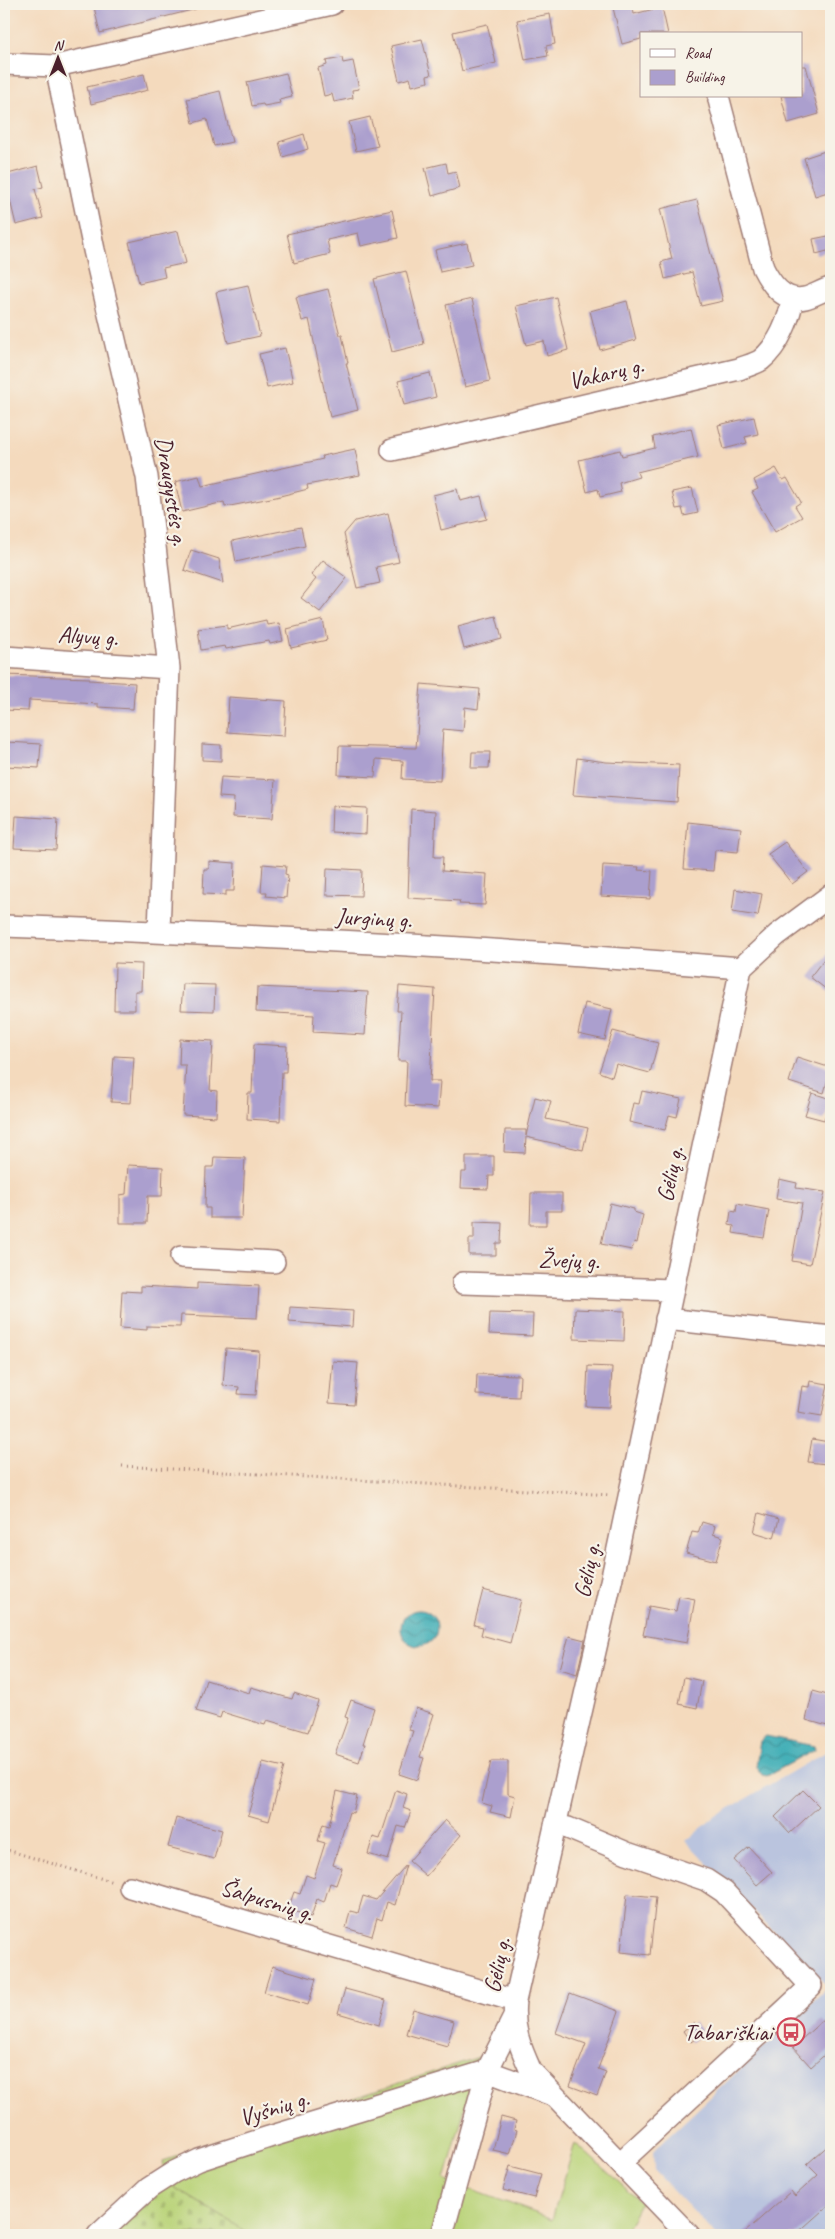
<svg xmlns="http://www.w3.org/2000/svg" width="835" height="2239" font-family="Caveat,sans-serif">
<style>
.industrial{fill:#bac4de}
.grass{fill:#b9d378;stroke:#827952}
.cemetery{fill:url(#cemetery-stones);stroke:#827952}
.water{fill:url(#water-waves);stroke:#436670}
.building{fill:#ab9fce}
.lines{fill:none;stroke-linecap:round;stroke-linejoin:round}
.street-casing{stroke:#9f7c74;stroke-width:24}
.path{stroke:#9f7c74;stroke-width:3;stroke-dasharray:1 4;stroke-linecap:butt}
.street{stroke:#fff;stroke-width:21}
.labels{text-anchor:middle;dominant-baseline:central;stroke-width:4.5;stroke-linejoin:round;paint-order:stroke}
.street-label{font-size:24px;fill:#4a1f2b;stroke:#f7f3e8}
.poi-label{font-size:24px;fill:#4a1f2b;stroke:#f7f3e8;text-anchor:end}
</style>
<defs>
<pattern id="cemetery-stones" width="16" height="16" patternUnits="userSpaceOnUse" patternTransform="scale(1.25)"><rect width="16" height="16" fill="#b9d378"/><path d="M2 7V4a2 2 0 0 1 4 0v3zM10 15v-3a2 2 0 0 1 4 0v3z" fill="#a1b568"/></pattern>
<pattern id="water-waves" width="16" height="10" patternUnits="userSpaceOnUse" patternTransform="scale(1.25)"><rect width="16" height="10" fill="#3cadb6"/><path d="M0 5q4-4 8 0t8 0" fill="none" stroke="#348c94"/></pattern>
</defs>
<rect width="100%" height="100%" fill="#f7f3e8"/>
<filter id="ink" filterUnits="userSpaceOnUse"><feTurbulence type="fractalNoise" baseFrequency=".02" numOctaves="2"/><feDisplacementMap in="SourceGraphic" scale="10" xChannelSelector="R" yChannelSelector="G"/><feConvolveMatrix kernelMatrix="1 2 1 2 8 2 1 2 1" color-interpolation-filters="sRGB"/></filter>
<filter id="wash" filterUnits="userSpaceOnUse"><feTurbulence type="fractalNoise" baseFrequency=".0096" numOctaves="4" result="noise"/><feDisplacementMap in="SourceGraphic" scale="20" xChannelSelector="R" yChannelSelector="G"/><feGaussianBlur stdDeviation="1.12" result="paint"/><feColorMatrix in="noise" values="0 0 0 0 0 0 0 0 0 0 0 0 0 0 0 0 0 1.4 0 .05"/><feComposite in="paint" operator="in"/></filter>
<g filter="url(#wash)">
<rect width="100%" height="100%" fill="#f4dabd"/>
<path class="industrial" d="M831,1749V2235H716L654,2170L653,2151L828,1987L686,1841L716,1816Z"/>
<path class="grass" d="M479,2057L445,2180L552,2219L575,2143L641,2202L624,2235H252L167,2183L163,2161Z"/>
<path class="cemetery" d="M167,2183L252,2235H111Z"/>
<path class="water" d="M401 1628a18 18 0 1 1 36 0a18 18 0 1 1-36 0Z
M766,1736L814,1746L815,1750L767,1776L762,1775L756,1766L760,1741Z"/>
<g id="blocks">
<path class="building" d="M105,4H196V9L100,33L94,7Z
M612,4H632L634,14L662,7L668,34H641V39L622,44Z
M550,14L555,44L546,46L548,56L525,60L517,20Z
M487,24L496,63L462,71L453,32Z
M422,39L431,75L427,76L428,82L412,86L410,78L399,81L391,46Z
M342,58L343,63L353,61L359,89L352,90L353,98L334,102L332,94L324,96L318,68L327,65L326,61Z
M801,66H806L819,114L788,123L781,96H801Z
M286,73L292,97L279,100L280,103L264,106L263,104L252,106L247,82Z
M144,74L148,90L91,104L87,87Z
M220,91L232,142L214,146L207,119L193,123L187,99Z
M370,117L378,146L356,151L349,122Z
M304,134L308,149L283,157L279,142Z
M831,149V191L815,196L804,158Z
M446,163L448,173L456,171L460,188L432,196L425,168Z
M38,166L43,187L35,189L43,218L16,225L4,175Z
M697,200L723,301L701,306L692,272L665,279L661,262L672,259L660,209Z
M392,210L398,238L361,246L358,233L327,240L330,254L294,263L287,234Z
M178,231L186,263L163,268L165,277L139,283L129,242Z
M828,236L831,250L816,254L813,239Z
M467,243L472,265L440,272L435,250Z
M406,271L424,344L392,352L374,279Z
M248,285L260,336L228,343L216,292Z
M328,289L340,335H342L348,363H346L358,410L330,417L309,319L302,321L296,297Z
M556,297L568,350L547,356L544,341L526,345L516,306Z
M472,299L490,381L465,387L446,305Z
M627,301L636,340L600,350L590,311Z
M285,348L293,382L267,388L259,354Z
M430,373L436,397L404,405L398,381Z
M754,417L758,434L745,437L747,443L724,449L718,425Z
M691,428L698,457L637,472L639,477L619,483L621,492L600,497L598,489L587,492L579,460L620,450L622,456L655,448L653,437Z
M355,449L360,475L307,485L308,489L276,497L225,507L224,502L182,512L175,482L199,476L202,486L323,459L322,456Z
M776,468L783,480L787,478L801,502L795,506L802,517L775,532L752,492L758,489L754,480Z
M692,488L698,513L684,516L682,508L676,509L672,492Z
M457,489L460,501L481,496L487,519L441,530L433,495Z
M388,513L399,562L376,567L380,583L357,588L344,534L355,521Z
M301,527L305,546L236,562L232,541Z
M191,550L219,559L223,583L184,570Z
M323,560L347,578L320,612L301,598L316,579L311,575Z
M496,616L502,639L464,649L458,626Z
M266,620L267,625L279,623L283,641L270,644L269,641L226,649L225,646L201,650L198,629L227,625V629Z
M323,620L327,640L291,648L287,629Z
M4,675L89,678V680L135,683L133,709L98,707V704L29,700L28,711L4,710Z
M421,684L480,689L478,709L465,707L463,731L443,729L440,781L402,779L403,761L376,759L375,777L338,775L339,746L416,748Z
M229,697L286,701L284,736L227,732Z
M7,742L41,744L39,768L6,766Z
M202,744L221,745V761L202,760Z
M472,752H490L489,768H471Z
M577,758L606,762L679,765L677,802L573,795Z
M221,777L275,780L272,819L233,817L234,798L219,797Z
M332,806L367,808L366,834L331,832Z
M411,809L436,811L434,857H443L442,871L487,874L485,905L459,904L460,901L408,898Z
M16,816L58,819L56,850L14,848Z
M688,822L741,828L738,852L715,850L713,871L684,869Z
M785,842L808,872L792,884L768,854Z
M209,861L235,863L234,891H226V895L203,894L204,869H209Z
M263,864L286,866L285,874L288,875L286,898L266,896L267,892H261Z
M603,865L639,867L638,870L652,871L650,899L601,896Z
M327,868L362,870L361,896L326,895Z
M735,889L762,894L758,916L732,912Z
M831,950V993L810,977Z
M115,963L142,964L141,991H135V1010H114Z
M183,984L215,985L214,1011L181,1010Z
M399,986L435,989L430,1081H440L438,1108L405,1106L407,1061H398L401,1011H397Z
M257,987L368,992L365,1035L313,1032L314,1015L256,1012Z
M585,1003L612,1009L605,1040L578,1034Z
M613,1031L658,1043L650,1073L616,1064L612,1077L599,1072Z
M180,1039L213,1041L210,1090L217,1091L216,1117L183,1115L186,1065H179Z
M254,1044L287,1046L286,1072H282L280,1121L247,1119L248,1093H252Z
M114,1056L134,1057L131,1103L111,1102Z
M797,1057L831,1068L824,1093L789,1082Z
M642,1091L681,1099L677,1117L669,1115L665,1130L629,1122L633,1103L639,1104Z
M812,1093L831,1099L824,1120L805,1115Z
M535,1097L551,1101L546,1119L588,1128L583,1150L526,1137L525,1153L504,1152L505,1130H526V1136Z
M466,1156H494V1176H489L488,1189L461,1188L462,1172H466Z
M214,1157L245,1158L242,1218H210V1208H205L206,1167H213Z
M128,1165L163,1167L162,1196H148L147,1223H120V1195L126,1194Z
M779,1179L797,1183L796,1188L825,1192L810,1264L792,1261L802,1203L776,1199Z
M531,1193H562V1211H546V1225H530Z
M610,1203L634,1209V1212L643,1215L637,1243L634,1242L632,1250L601,1244Z
M737,1204L769,1210L764,1238L733,1233L734,1226L729,1225L731,1211L736,1212Z
M474,1222L502,1223L501,1243H496V1255H469V1239H474Z
M197,1283L259,1286L257,1318L181,1315L180,1327L147,1326V1330L120,1328L122,1291L141,1292V1286L197,1289Z
M290,1307L353,1311L352,1327L289,1322Z
M575,1309L625,1311L624,1341L574,1339Z
M490,1313L533,1314L532,1336L489,1334Z
M226,1348L259,1351L256,1395L238,1394L239,1387L223,1385Z
M333,1361L358,1363L354,1405L329,1403Z
M588,1366L612,1367L610,1407L586,1406Z
M477,1374L520,1375L519,1397L476,1395Z
M810,1381L828,1384L822,1416L798,1412L802,1386L809,1387Z
M812,1439L829,1442L826,1464L808,1462Z
M759,1513L779,1519L774,1538L754,1532Z
M702,1522L715,1526L713,1534L723,1537L716,1561L686,1553L692,1532L698,1533Z
M483,1590L521,1600L510,1643L481,1635L483,1627L474,1625Z
M679,1596L695,1599L687,1643L643,1635L649,1606L676,1611Z
M569,1636L585,1640L577,1674L560,1669Z
M684,1677L702,1681L697,1708L679,1704Z
M206,1680L249,1693L251,1687L292,1699L294,1693L318,1701L308,1732L267,1720L265,1725L222,1712L220,1718L196,1711Z
M813,1691L831,1696V1727L806,1720Z
M351,1700L374,1708L363,1744H365L359,1762L335,1754L348,1718L345,1717Z
M416,1708L434,1714L420,1757L424,1758L417,1780L399,1774L413,1731L409,1730Z
M491,1761H508V1794L515,1796L511,1817L490,1812L492,1806L482,1803Z
M263,1762L284,1767L269,1821L248,1815Z
M396,1790L407,1794L403,1808L411,1811L405,1828L398,1826L388,1860L368,1854L373,1837L380,1839Z
M803,1790L819,1806L790,1833L775,1817Z
M337,1791L357,1796L353,1813L349,1812L333,1865L342,1868L336,1885L330,1883L324,1902L317,1899L311,1917L288,1909L294,1892L300,1894L306,1875L314,1878L325,1843L318,1841L323,1824L329,1826Z
M176,1818L222,1830L214,1859L168,1847Z
M445,1820L461,1835L426,1876L409,1861Z
M749,1847L772,1872L757,1885L734,1860Z
M406,1865L395,1905L387,1902L382,1920L377,1918L372,1936L346,1928L350,1911L358,1913L363,1896L376,1900Z
M627,1894L656,1897L650,1955L621,1952Z
M272,1966L316,1979L308,2005L264,1992Z
M345,1989L386,2000L379,2025L338,2013Z
M570,1993L619,2011L598,2069L606,2072L597,2096L570,2086L586,2044L556,2033Z
M413,2009L454,2021L447,2046L406,2034Z
M823,2020L831,2029V2049L811,2067L793,2047Z
M694,2022L703,2033L691,2042L683,2031Z
M501,2117L516,2121L514,2129L517,2130L510,2154L493,2150Z
M831,2143V2203L795,2235H742L791,2191L795,2196L818,2175L807,2164Z
M510,2166L541,2174L534,2198L503,2190Z"/>
</g>
</g>
<g filter="url(#ink)">
<use href="#blocks" fill-opacity="0" stroke="#9f7c74" stroke-width="1"/>
<g class="lines">
<g class="street-casing">
<path id="street" d="M4,64L56,66L332,4
M56,66L94,250L147,477L169,668L159,931
M719,100L763,268C771,284 784,303 805,298C814,296 822,290 831,288
M392,450L739,369C746,366 755,364 761,360C779,345 789,320 793,298
M4,657L169,668
M4,926C250,935 496,948 741,968
M181,1257L274,1262
M463,1283L673,1290
M666,1319L831,1337
M555,1825L568,1828L627,1853L706,1880L724,1892L811,1986L620,2163
M130,1887L515,2001
M98,2235L149,2188L174,2172L199,2160L269,2137L487,2071L552,2095
M442,2235L487,2071L513,2019
M689,2235L531,2071C520,2047 512,2027 515,2001L612,1577L741,968L777,935L831,895"/>
</g>
<path class="path" d="M122,1466L611,1495
M4,1849L113,1882"/>
<use href="#street" class="street"/>
</g>
</g>
<defs>
<g id="bus-ring" transform="scale(1.4375)"><circle r="9.5" fill="#f7f3e8" stroke="#d1495b" stroke-width="1.5"/><path d="M-5-6H5V4H4V6H2V4H-2V6H-4V4H-5ZM-3.5-4V0h7V-4ZM-3.5 1.2v1.5H-2V1.2ZM2 1.2v1.5H3.5V1.2Z" fill="#d1495b"/></g>
</defs>
<g fill-rule="evenodd">
<use href="#bus-ring" x="791" y="2032"/>
</g>
<g class="labels">
<g class="street-label">
<text transform="translate(606 373) rotate(-13)">Vakarų g.</text>
<text transform="translate(172 491) rotate(81)">Draugystės g.</text>
<text transform="translate(88 636) rotate(4)">Alyvų g.</text>
<text transform="translate(374 918) rotate(3)">Jurginų g.</text>
<text transform="translate(670 1174) rotate(-78)">Gėlių g.</text>
<text transform="translate(569 1260) rotate(2)">Žvejų g.</text>
<text transform="translate(587 1570) rotate(-78)">Gėlių g.</text>
<text transform="translate(267 1900) rotate(17)">Šalpusnių g.</text>
<text transform="translate(497 1965) rotate(-78)">Gėlių g.</text>
<text transform="translate(274 2108) rotate(-17)">Vyšnių g.</text>
</g>
<g class="poi-label">
<text x="772" y="2032">Tabariškiai</text>
</g>
</g>
<rect width="835" height="2239" fill="none" stroke="#f7f3e8" stroke-width="20"/>
<rect x="640" y="32" width="162" height="65" fill="#f7f3e8" stroke="#b29e9c"/>
<rect x="650" y="49" width="25" height="8" fill="#ffffff" stroke="#b29e9c"/>
<text x="685" y="58" font-size="15" fill="#4a1f2b">Road</text>
<rect x="650" y="70" width="25" height="15" fill="#ab9fce" stroke="#b29e9c"/>
<text x="685" y="82" font-size="15" fill="#4a1f2b">Building</text>
<g transform="translate(58 58)" stroke="#f7f3e8" stroke-width="4" paint-order="stroke">
<path d="M0-4L9 19L0 12L-9 19Z" fill="#4a1f2b"/>
<text y="-8" font-size="14" font-weight="bold" text-anchor="middle" fill="#4a1f2b">N</text>
</g>
</svg>
